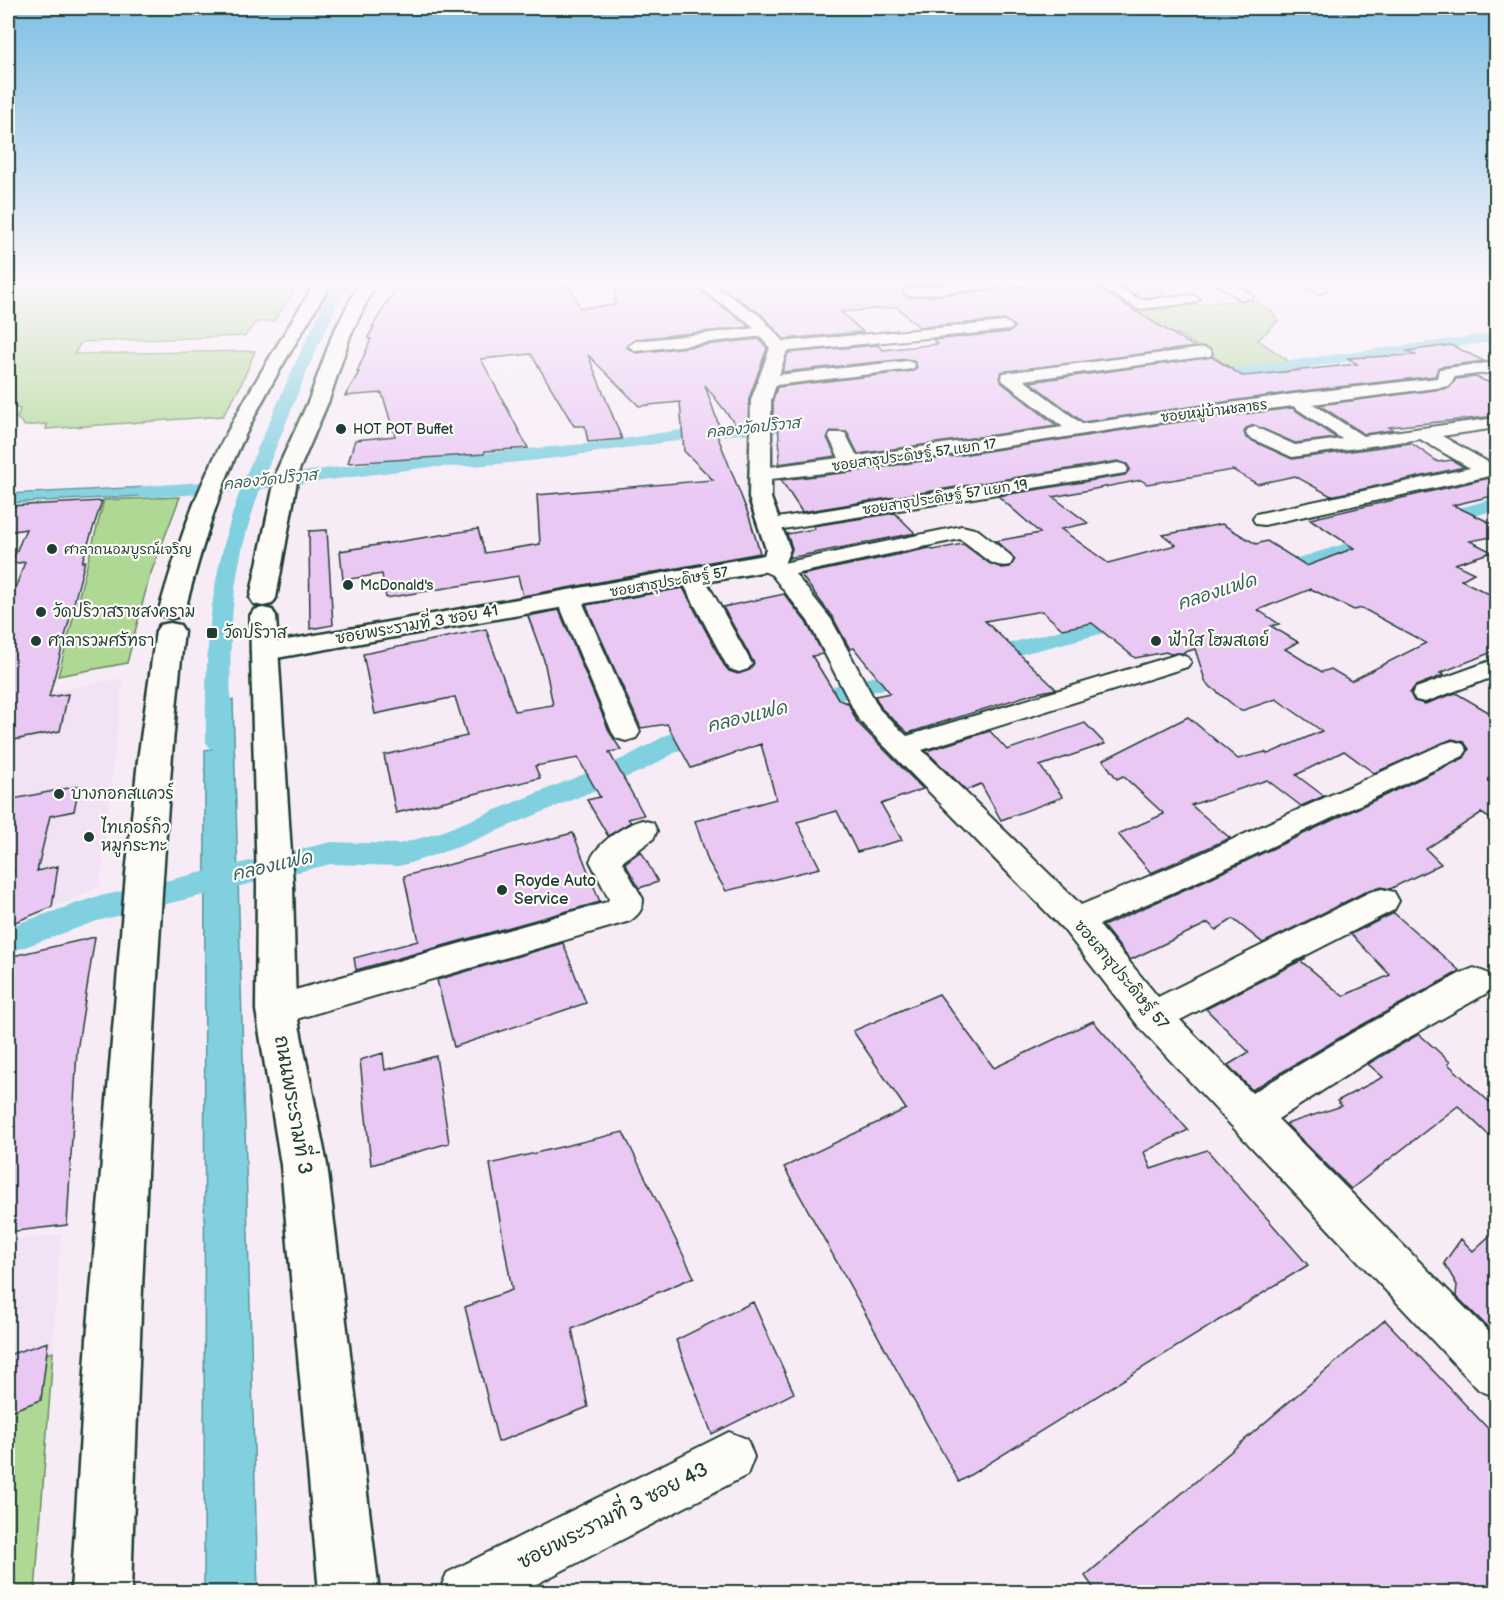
<svg xmlns="http://www.w3.org/2000/svg" width="1504" height="1600" font-family="'Balsamiq Sans','Playpen Sans Thai',sans-serif">
<style>
.built{fill:#f3e1f5}
.green{fill:#afd895;stroke:#678a64;stroke-width:1.5}
.water{fill:#81d0df;stroke:#5a959b;stroke-width:1.5}
.lines{fill:none;stroke-linecap:round;stroke-linejoin:round}
.canal{fill:#81d0df;fill-rule:evenodd}
.building{fill:#eac8f4;stroke:#1f3d34;stroke-width:1.5;fill-rule:evenodd}
.street-casing{stroke:#1f3d34;stroke-width:4}
.secondary-casing{stroke:#1f3d34;stroke-width:5}
.primary-casing{stroke:#1f3d34;stroke-width:5}
.street{fill:#fdfcf7;fill-rule:evenodd}
.secondary{fill:#fdfcf7;fill-rule:evenodd}
.primary{fill:#fdfcf7;fill-rule:evenodd}
.poi-dot{fill:#1f3d34;stroke:#fdfcf7;stroke-width:2}
.labels{text-anchor:middle;dominant-baseline:central;stroke-width:4.5;stroke-linejoin:round;paint-order:stroke}
.far-street-label{font-size:14px;fill:#1f3d34;stroke:#fdfcf7}
.far-poi-label{font-size:14px;fill:#1f3d34;stroke:#fdfcf7;text-anchor:start}
.far-water-label{font-size:15px;font-style:italic;fill:#38625f;stroke:#fdfcf7}
.poi-label{font-size:16px;fill:#1f3d34;stroke:#fdfcf7;text-anchor:start}
.street-label{font-size:16px;fill:#1f3d34;stroke:#fdfcf7}
.water-label{font-size:18px;font-style:italic;fill:#38625f;stroke:#fdfcf7}
.near-street-label{font-size:20px;fill:#1f3d34;stroke:#fdfcf7}
</style>
<rect width="100%" height="100%" fill="#f7ecf6"/>
<filter id="ink" filterUnits="userSpaceOnUse"><feTurbulence type="fractalNoise" baseFrequency=".0167" numOctaves="2"/><feDisplacementMap in="SourceGraphic" scale="12" xChannelSelector="R" yChannelSelector="G"/><feConvolveMatrix kernelMatrix="1 2 1 2 8 2 1 2 1" color-interpolation-filters="sRGB"/></filter>
<g filter="url(#ink)">
<path class="built" d="M123,678L100,887L8,926V700Z
M61,1234L35,1592H8V1241Z"/>
<path class="green" d="M8,280H302L274,321L256,322L245,336L81,342L74,354L255,351L240,387L223,416L46,429L47,424L25,426L17,418L20,409L8,405Z
M1249,299L1272,311L1278,321L1258,340L1300,369L1242,375L1179,334L1151,336L1114,314Z
M180,497L149,578L127,663L58,676L104,500Z
M53,1352L35,1592H8V1366Z"/>
<path class="water" d="M186,485L181,494L8,503V494Z
M233,700L258,1592H204L205,750L216,748L215,704Z"/>
<g class="lines">
<path class="canal" d="M338,280H352L343,292L309,366L264,477L430,455H458L597,443L686,429L816,419L822,420L825,424L822,428L816,429C772,433 727,434 684,440C600,451 515,467 430,467L260,489C252,513 244,538 239,564C228,622 230,683 232,742L228,748L219,751L210,748L206,742C205,649 209,580 240,491L146,498L139,496L136,492L139,488L146,486L244,479L294,366L329,292Z
M1496,333V341L1198,383L1190,378L1198,373Z
M1496,498V510L1430,528L1423,526L1420,522L1423,518Z
M1389,530L1396,532L1399,536L1396,540L1276,580L1268,582L1260,580L1257,575L1260,570Z
M1135,611L1143,613L1147,618L1143,623L976,666L967,664L964,659L967,654Z
M920,666L929,668L932,673L929,678L799,710L790,708L786,702L790,696Z
M711,718L720,720L724,726L720,732L705,736L644,770L458,847L410,863L399,866L331,864L97,921L8,953V927L92,898L331,842L399,844L438,833L624,758L687,724Z"/>
</g>
<path class="building" d="M401,280H548L549,286L569,285L580,308L615,305L616,280H686L746,324L749,327L636,339L626,347L636,353L759,339L767,348L749,399L748,423L736,425L705,385L719,426L714,427L749,516L760,553L523,596L518,576L386,598L382,574L343,580L340,551L478,529L485,553L540,544L537,495L713,480L684,451L680,402L639,406L588,355L622,439L588,442L585,426H574L531,354L481,359L528,448L485,451L484,454L348,463L355,440L395,436L382,393L345,396L359,372H357L371,339H368V337L374,327H372Z
M710,280H968L910,286L901,293L910,298L1024,287L1033,280H1084L1195,347L1001,372L999,378L1002,383L1057,426L858,454L847,432L831,431L827,438L836,456L778,464L780,454L778,423L773,421V400L777,387L913,371L917,367L915,362L907,359L782,372L788,353L877,345L883,350L938,344L933,340L1010,332L1015,327L1005,320L919,327L897,307L841,312L863,332L784,339L761,314Z
M1108,280H1163V296L1141,298Z
M1451,345L1484,361L1439,367L1435,376L1294,392L1083,422L1030,382L1212,357L1242,376L1255,375L1357,364L1348,358L1415,355L1407,351Z
M1476,377L1497,386V416L1389,427L1393,430L1364,434L1319,405L1449,388L1456,379Z
M1292,408L1336,438L1295,443L1254,425L1246,428L1244,432L1246,438L1292,459L1411,443L1438,462L1452,460L1464,467L1331,496L1295,476L1257,484L1233,470L1147,484L1141,480L1053,497L1088,523L1061,529L1108,563L1176,545L1163,535L1222,524L1256,544L1267,541L1307,566L1354,548L1310,519L1485,479L1493,477L1497,472V495L1453,505L1497,526V536L1470,541L1492,552L1455,564L1474,573L1461,580L1497,598V650L1440,673L1444,675L1415,686L1410,693L1414,701L1425,704L1456,693L1497,717V823L1481,813L1426,849L1441,864L1390,889L1381,887L1369,890L1263,943L1233,919L1216,930L1208,923L1130,960L1103,926L1206,880L1464,758L1469,749L1464,742L1452,739L1374,773L1344,751L1296,775L1324,796L1301,806L1267,780L1191,805L1230,838L1151,873L1118,834L1164,814L1123,776L1117,779L1103,760L1188,717L1238,759L1265,752L1268,754L1322,731L1276,699L1241,711L1206,683L1195,649L1182,653L1170,654L1166,652L1135,658L1092,623L1062,629L1042,611L985,621L1056,689L1032,694L908,733L882,709L875,696L890,693L854,648L850,649L833,618L801,575L930,548L933,550L963,544L989,563L1002,568L1010,567L1015,559L996,541L1040,533L998,496L1125,475L1130,469L1127,464L1118,461L802,512L781,480L851,472L1156,425ZM1311,589L1354,610L1362,608L1426,643L1351,681L1331,669L1322,672L1285,649L1298,642L1271,626L1279,624L1258,610Z
M102,501L82,562L85,561L49,697L68,694L60,731L8,741V608L25,562L11,564L26,529L8,532V506Z
M895,513L915,533L789,558L792,548L787,534L815,529L813,526Z
M327,530L333,625L310,629L309,531Z
M683,588L724,665L729,671L738,674L750,670L754,663L723,607L784,594L806,622L823,654L812,656L839,700L848,703L857,722L923,789L881,804L902,840L857,852L837,811L797,822L820,868L726,891L708,861L695,821L776,799L761,744L691,768L667,724L641,728L586,605Z
M559,610L610,733L621,750L609,752L644,815L628,819L631,822L608,836L587,800L600,797L578,758L535,766L540,778L396,813L384,755L467,736L455,697L375,714L363,654L486,629L515,711L553,705L544,660L528,616Z
M1085,723L1105,744L1040,766L1063,797L1001,820L981,784L966,790L926,751L990,731L1007,750Z
M79,786L74,811L50,816L37,871L58,866L52,907L8,925V903L14,870L8,871V800Z
M573,833L600,902L356,970L354,958L418,941L404,876Z
M641,851L658,882L639,888L625,863Z
M1394,913L1460,971L1351,1031L1252,1090L1228,1065L1249,1052L1206,1009L1306,958L1301,961L1343,996L1390,975L1351,934Z
M95,937L77,1051L67,1225L8,1232V957Z
M563,943L586,1003L454,1047L437,980Z
M939,994L994,1068L1093,1021L1188,1130L1144,1152L1151,1169L1207,1150L1308,1265L959,1482L784,1167L906,1109L853,1031Z
M1419,1034L1450,1062L1448,1064L1497,1109V1143L1458,1106L1351,1189L1286,1124L1342,1106L1337,1101L1383,1077L1368,1064Z
M383,1053L385,1070L436,1056L449,1143L371,1165L360,1060Z
M623,1132L694,1277L572,1329L588,1407L498,1442L465,1307L512,1290L490,1164Z
M1497,1229V1336L1456,1296L1457,1285L1444,1263L1461,1239L1473,1251Z
M753,1302L794,1393L712,1434L676,1340Z
M1385,1320L1497,1438V1593H1097L1085,1576Z
M48,1342L41,1400L8,1412V1355Z"/>
<g class="lines">
<g class="street-casing">
<path id="street" d="M991,280L1031,281L1024,285L910,296L903,292L910,288Z
M1086,280H1103L1141,300L1193,295L1200,299L1193,303L1139,309Z
M1211,280H1228L1253,296L1251,299H1241Z
M1295,280H1313L1327,289L1320,293Z
M1005,322L1010,324L1013,327L1010,330L779,352L771,347L779,342Z
M767,327L772,329L775,332L772,335L636,351L628,346L636,341Z
M1204,348L1210,350L1212,353L1210,356L1024,380L1082,424L1294,394L1437,378L1439,369L1496,362V372L1453,377L1454,379L1449,386L1443,387L1313,404L1363,436L1496,418V428L1442,436L1493,465L1496,469L1492,475L1485,477L1264,525L1256,524L1253,519L1256,514L1470,468L1420,439L1292,457L1248,437L1246,433L1248,429L1255,427L1295,445L1342,439L1293,406L1156,423L851,470L762,480L755,478L752,474L755,470L762,468L839,458L829,437L831,433H845L857,456L1063,427L1003,381L1001,377L1003,373Z
M907,361L913,363L915,366L913,369L768,386L762,385L760,381L762,377L768,376Z
M1118,463L1125,465L1128,469L1125,473L771,531L763,530L760,525L763,520L771,519Z
M962,526L978,530L1010,555L1013,560L1010,565C990,570 976,548 960,539L795,574L831,619L880,710L907,736L1169,657L1178,654L1187,657L1191,662L1187,667L922,750L1081,905L1183,862L1443,744L1453,741L1463,744L1467,750L1463,756L1205,878L1099,925L1158,997L1370,892L1382,889L1394,892L1399,901L1394,910L1180,1020L1252,1093L1352,1033L1461,973L1474,968L1487,973L1492,983L1487,993L1378,1055L1278,1119L1496,1339V1397L1479,1390L1140,1028L1064,930L859,720L808,621L772,575L759,569L756,564L759,559L767,557L783,563Z
M693,572L701,574L705,579L752,664L748,669L739,672L730,669L726,664L681,579L685,574Z
M569,592L577,594L581,599L640,732L636,738L626,741L616,738L612,732L557,599L561,594Z
M1496,659V676L1425,702L1416,700L1412,694L1416,688Z
M642,820L653,823L657,831L653,839L622,862L643,899C643,910 638,915 630,921L276,1025L263,1021L258,1010L263,999L607,902L609,899L590,861C598,842 623,826 642,820Z
M729,1432L747,1439L754,1457L747,1475L521,1592H439L447,1573Z"/>
</g>
<g class="secondary-casing">
<path id="secondary" d="M688,280H706L760,316L788,347L771,400V498L790,549L784,564L767,571L265,660L255,658L251,652L255,646L265,644L764,555L766,549L749,498L751,400L770,348L748,322Z"/>
</g>
<g class="primary-casing">
<path id="primary" d="M317,280H333C296,343 255,406 228,474C210,519 197,564 185,610L181,616L172,618L163,616L159,610C173,563 187,516 208,471C239,405 279,343 317,280Z
M361,280H377L350,336L329,400L299,470L276,598L272,604L263,606L254,604L250,598L277,470L309,400L332,336Z
M263,608L272,610L276,616L293,885L296,1010L327,1165L379,1592H319L281,1165L256,1010L257,885L250,616L254,610Z
M170,623L180,625L184,631C167,784 159,936 151,1089C143,1257 136,1424 131,1592H71L87,1339L126,874L138,760L156,631L160,625Z"/>
</g>
<use href="#street" class="street"/>
<use href="#secondary" class="secondary"/>
<use href="#primary" class="primary"/>
</g>
</g>
<linearGradient id="sky" x2="0" y2="1"><stop stop-color="#7fbfe4"/><stop offset="0.56" stop-color="#fbf6fb"/><stop offset="1" stop-color="#fbf6fb" stop-opacity="0"/></linearGradient>
<rect width="1504" height="504" fill="url(#sky)"/>
<g class="poi-dot">
<circle cx="341" cy="429" r="6"/>
<circle cx="52" cy="549" r="6"/>
<circle cx="348" cy="585" r="6"/>
<circle cx="41" cy="612" r="6"/>
<rect x="206" y="627" width="12" height="12" rx="3"/>
<circle cx="36" cy="641" r="6"/>
<circle cx="1156" cy="641" r="6"/>
<circle cx="59" cy="794" r="6"/>
<circle cx="89" cy="837" r="6"/>
<circle cx="502" cy="890" r="6"/>
</g>
<g class="labels">
<g class="far-street-label">
<text transform="translate(1214 411) rotate(-7)">ซอยหมู่บ้านชลาธร</text>
<text transform="translate(914 455) rotate(-8)">ซอยสาธุประดิษฐ์ 57 แยก 17</text>
<text transform="translate(945 497) rotate(-9)">ซอยสาธุประดิษฐ์ 57 แยก 19</text>
<text transform="translate(669 582) rotate(-10)">ซอยสาธุประดิษฐ์ 57</text>
</g>
<g class="far-poi-label">
<text x="353" y="429">HOT POT Buffet</text>
<text x="64" y="549">ศาลาถนอมบูรณ์เจริญ</text>
<text x="360" y="585">McDonald's</text>
</g>
<g class="far-water-label">
<text transform="translate(753 428) rotate(-6)">คลองวัดปริวาส</text>
<text transform="translate(270 480) rotate(-6)">คลองวัดปริวาส</text>
</g>
<g class="poi-label">
<text x="53" y="612">วัดปริวาสราชสงคราม</text>
<text x="224" y="633">วัดปริวาส</text>
<text x="48" y="641">ศาลารวมศรัทธา</text>
<text x="1168" y="641">ฟ้าใส โฮมสเตย์</text>
<text x="71" y="794">บางกอกสแควร์</text>
<text x="101" y="828">ไทเกอร์กิว<tspan x="101" dy="18">หมูกระทะ</tspan></text>
<text x="514" y="881">Royde Auto<tspan x="514" dy="18">Service</tspan></text>
</g>
<g class="street-label">
<text transform="translate(417 625) rotate(-10)">ซอยพระรามที่ 3 ซอย 41</text>
<text transform="translate(1121 975) rotate(50)">ซอยสาธุประดิษฐ์ 57</text>
</g>
<g class="water-label">
<text transform="translate(1217 592) rotate(-18)">คลองแฟด</text>
<text transform="translate(747 717) rotate(-14)">คลองแฟด</text>
<text transform="translate(272 866) rotate(-13)">คลองแฟด</text>
</g>
<g class="near-street-label">
<text transform="translate(293 1105) rotate(80)">ถนนพระรามที่ 3</text>
<text transform="translate(613 1516) rotate(-27)">ซอยพระรามที่ 3 ซอย 43</text>
</g>
</g>
<rect width="1504" height="1600" fill="none" stroke="#fdfcf7" stroke-width="30"/>
<rect x="15" y="15" width="1474" height="1570" fill="none" stroke="#1f3d34" stroke-width="2" filter="url(#ink)"/>
</svg>
